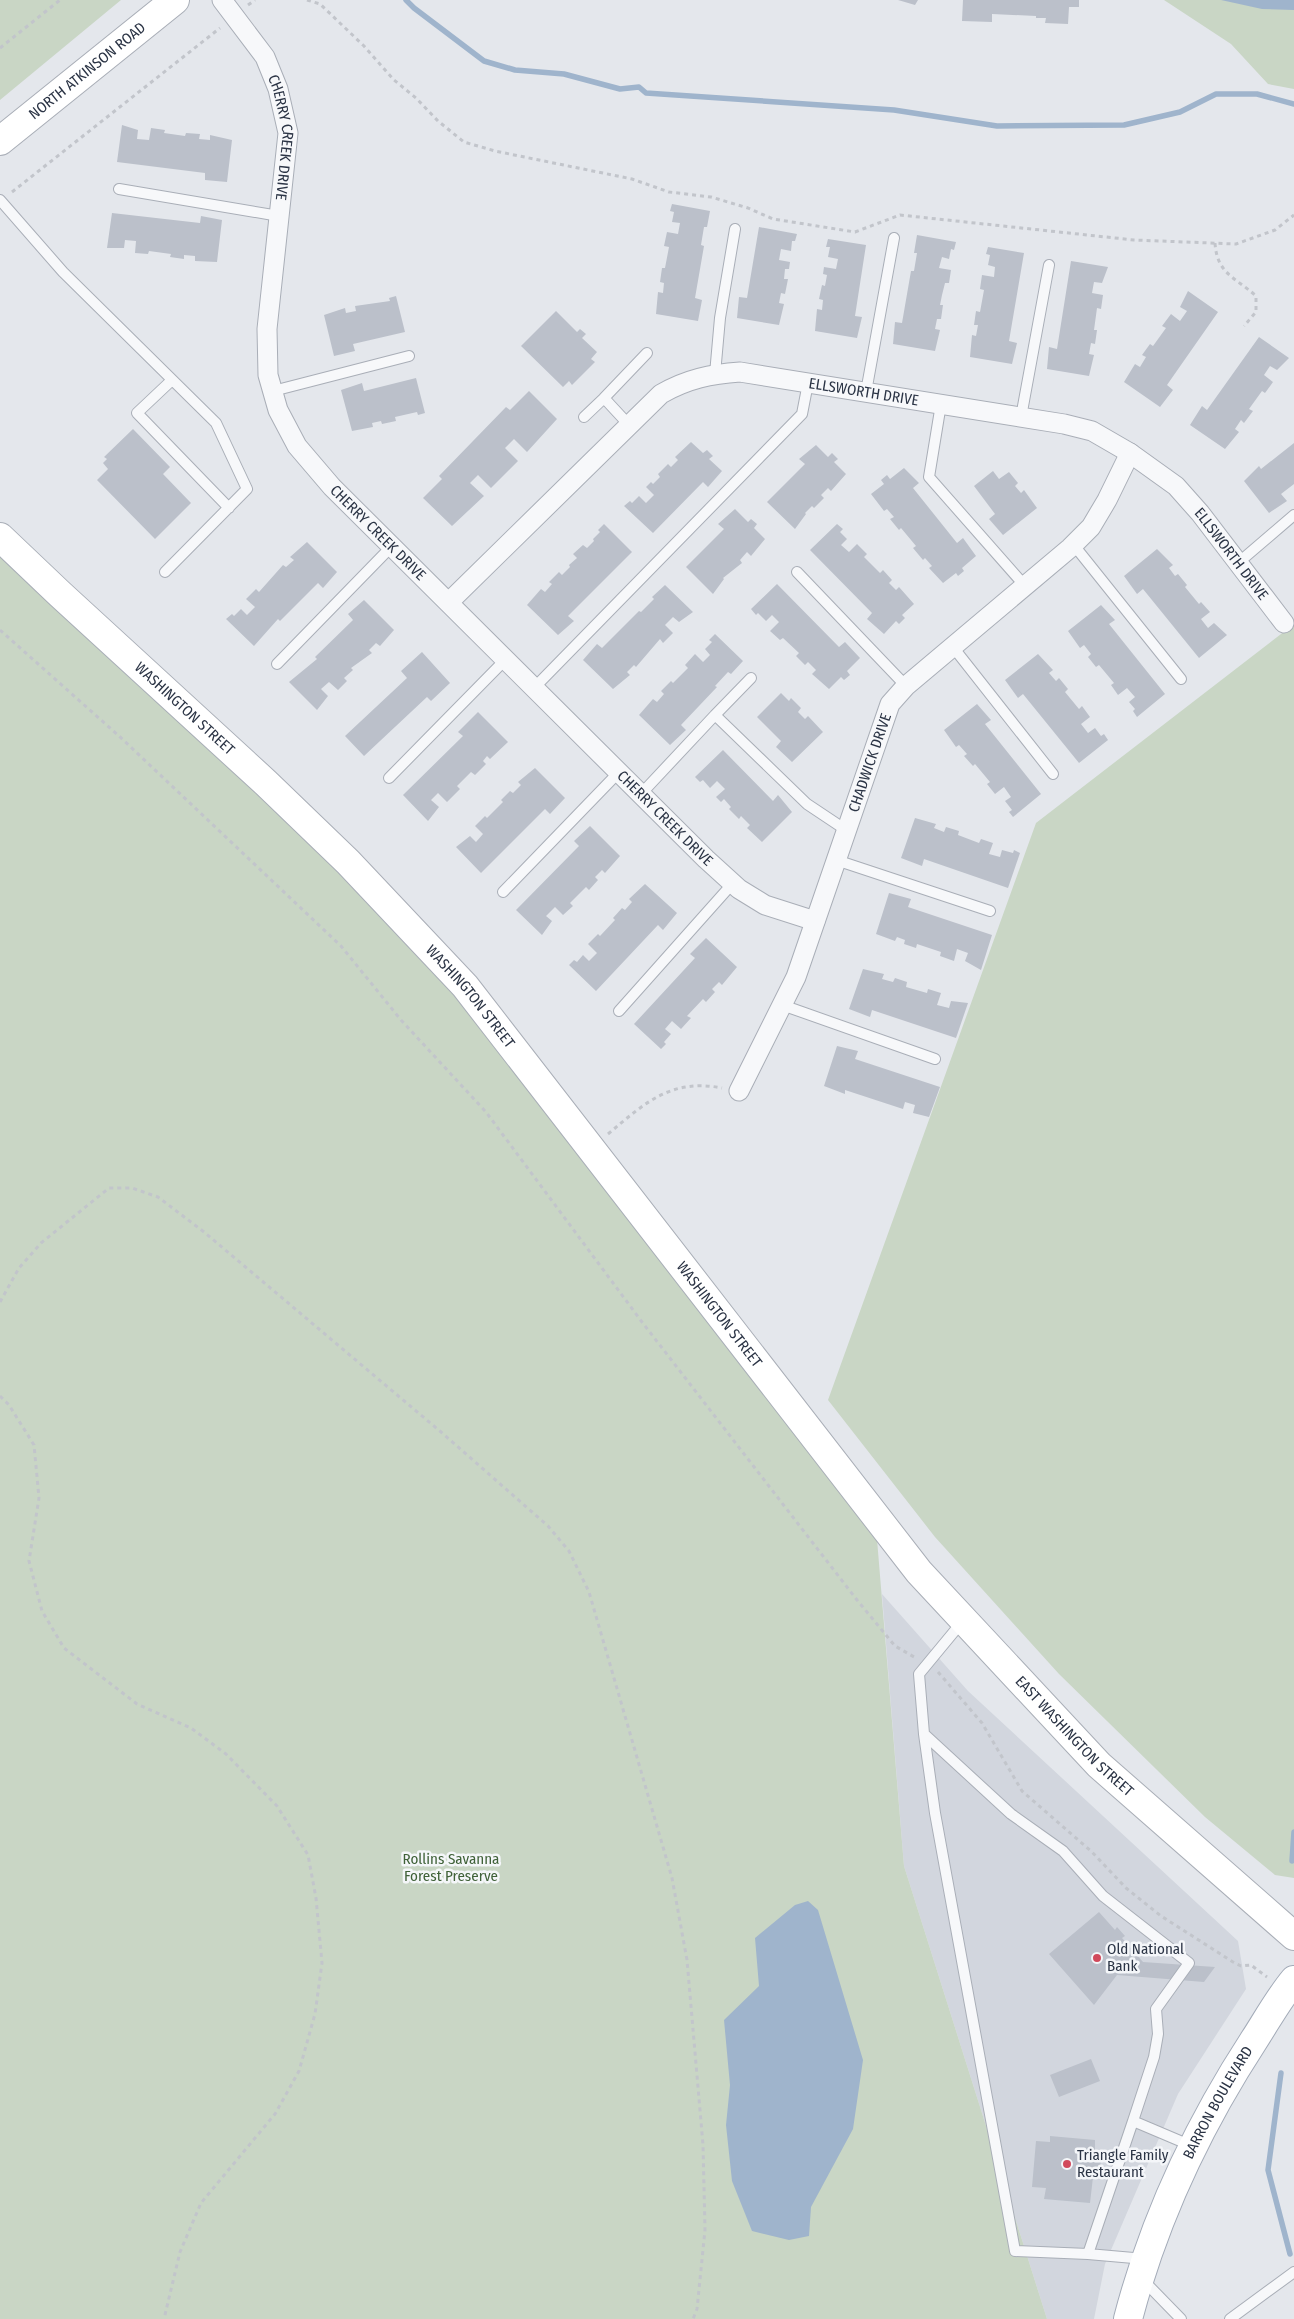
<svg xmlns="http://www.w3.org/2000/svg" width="1294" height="2319" font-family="'Fira Sans Condensed',sans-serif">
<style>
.built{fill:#d2d6de}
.green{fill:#c9d6c5}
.water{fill:#9fb4cc}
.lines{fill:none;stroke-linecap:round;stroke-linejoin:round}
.stream{stroke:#9fb4cc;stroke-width:5.5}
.building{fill:#bbc0ca}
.lane-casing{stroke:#a9aeb7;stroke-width:12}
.street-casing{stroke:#a9aeb7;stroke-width:21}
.secondary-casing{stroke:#a9aeb7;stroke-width:30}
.primary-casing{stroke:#a3abb8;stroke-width:30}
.path{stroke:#c2c5cb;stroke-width:3;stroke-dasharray:4 4;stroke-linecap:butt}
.lane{stroke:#f7f8fa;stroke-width:10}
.street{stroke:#f7f8fa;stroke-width:19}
.secondary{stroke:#fff;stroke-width:28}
.primary{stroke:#fff;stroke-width:28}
.poi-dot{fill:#d1495b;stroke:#f4f6f9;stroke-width:2}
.labels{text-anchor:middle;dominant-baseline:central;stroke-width:5;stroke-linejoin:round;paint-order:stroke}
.street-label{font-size:15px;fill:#2b3445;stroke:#f4f6f9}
.park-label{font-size:15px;fill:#3f6138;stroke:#f4f6f9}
.poi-label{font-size:15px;fill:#2b3445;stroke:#f4f6f9;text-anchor:start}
</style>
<rect width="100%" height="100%" fill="#e4e7ec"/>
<path class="built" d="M882,1594L968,1691L1238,1941L1246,1989L1178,2094L1105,2264L1094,2319H1047L904,1866Z"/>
<path class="green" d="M0,0H121L0,100Z
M1164,0H1294V89L1268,84L1231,44Z
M0,537L348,862L875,1515L904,1866L1047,2319H0Z
M1294,624V1878L1275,1875L1205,1817L1059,1674L935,1537L828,1400L1036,823Z"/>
<path class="water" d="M1221,0H1294V10L1262,9Z
M808,1901L818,1910L863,2060L853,2129L811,2207L809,2236L789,2240L752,2231L732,2181L726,2125L730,2085L724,2020L759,1986L755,1938L795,1905Z"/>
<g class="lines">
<path class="stream" d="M406,0L414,8L484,61L515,70L564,74L620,89L639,87L646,93L894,110L997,126L1124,125L1180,112L1216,94H1257L1294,104
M1292,1861L1294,1832
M1281,2073L1268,2170L1290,2254"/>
</g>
<path class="building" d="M898,0H918L915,5Z
M963,0H1079V7H1069L1068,24L1045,23L1046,18H1036V16L992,14V22L962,21Z
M122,125L138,130L137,139L149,140L151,128L165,130L164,133L185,136L186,133L200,134L199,139L210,140V135L232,140L227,182L205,180V173L117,162Z
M672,204L710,211L707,227H704L701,245L704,246L695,298L702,300L698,321L656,314L658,292L663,293L664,283L660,282L662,268H665L669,247L664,246L667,232L678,234L680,223L672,222L674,212L670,211Z
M112,213L200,223L201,216L222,220L217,262L195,261V256L184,255V259L170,257L171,254L149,251L148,254L135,253L136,241L125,240L124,248H107Z
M759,227L797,234L795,241H792L791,251L781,249L779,260L790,262L789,269H785L784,279H788L785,294L781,293L779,303L784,304L779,325L737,318L739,297L747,298Z
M917,235L956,242L954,250L951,249L949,259L942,257L939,268L951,270L949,283H945L942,295L940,305H943L941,319H937L935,329L940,330L935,351L893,344L895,322L902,323L911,271H914L917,253H914Z
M828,239L866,245L855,316L862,317L857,338L815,331L817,309L822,310L823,300L819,299L822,285L825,286L827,275L823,274L824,267L836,269L838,259L828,257L830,247H826Z
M988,247L1024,253L1009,341L1017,343L1012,364L970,357L972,335L976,336L978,325H974L976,311L980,312L984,290L980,289L982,275L994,277L995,267L988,265L990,255L986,254Z
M1071,261L1108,267L1102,283L1094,282L1092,293L1103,295L1101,309L1097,308L1094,330H1097L1095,344L1091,343L1089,354L1094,355L1089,376L1047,369L1049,347L1057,349Z
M1188,291L1218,312L1167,385L1173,390L1160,407L1124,382L1135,364L1140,367L1146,357L1142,355L1150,344L1153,346L1166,328L1162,326L1171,314L1180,321L1187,311L1180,307Z
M396,296L405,332L353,344L355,351L334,356L324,315L345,308L346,313L356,311L355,306L390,301L389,298Z
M556,311L577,332L580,329L586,334L582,338L597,352L591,359L595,362L572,385L569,381L563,387L521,346Z
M1259,337L1289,358L1277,370L1270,366L1264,375L1273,382L1265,393L1262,391L1249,409L1253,411L1244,423L1241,420L1235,429L1239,432L1225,449L1190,425L1202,406L1207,410Z
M416,378L425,413L418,415L417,412L395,417L396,421L382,424L381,421L372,423L373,427L352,431L341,390L362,383L364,391Z
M529,391L557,419L527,452L514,439L505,448L518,461L491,488L478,475L470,483L484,496L452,526L423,498L442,479L439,476L506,407L510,410Z
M133,429L170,467L163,474L191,503L155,539L97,480L108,469L103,463L107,459L104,457Z
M691,442L703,453L707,450L713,456L709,459L722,471L708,487L703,482L653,533L624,506L630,501L632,503L639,496L646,503L654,495L646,487L651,482L653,484L660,477L658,474L668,464L671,467L678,460L675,457Z
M1294,443V484L1281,494L1287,501L1269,513L1244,481L1259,466L1261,469Z
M816,445L828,457L832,453L838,459L834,462L846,474L831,491L828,488L821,495L824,498L814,508L812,506L805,513L806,514L795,529L767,502L805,464L799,459Z
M904,468L919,483L913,488L957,543L963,538L976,556L962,568L964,571L958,576L956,573L943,583L929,568L932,566L925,558L923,560L913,548L916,546L901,528L899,530L890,519L894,517L887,509L884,511L871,494L884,484L881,480L887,475L890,479Z
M993,471L999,479L1009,472L1018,483L1015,486L1021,493L1024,490L1037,508L1003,535L989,519L995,514L974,486Z
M735,509L748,522L751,519L757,524L754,528L765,539L751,556L747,552L740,560L742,563L723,578L724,579L713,594L686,567L724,529L718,524Z
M604,524L632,552L568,616L574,621L558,635L527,605L541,589L545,592L552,584L549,582L559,572L562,575L570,567L569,565L577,558L573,554L583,545L587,548L594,541L593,539L600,532L598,530Z
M837,524L843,529L840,532L847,539L841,545L849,552L857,544L867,554L864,557L880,573L883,570L892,580L889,583L896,590L899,587L914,604L902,615L905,618L899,624L896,621L884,634L867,619L872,613L810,550Z
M307,542L337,572L323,588L318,583L280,621L278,619L254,646L226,619L232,614L234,616L241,609L247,615L255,607L246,599L256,589L259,592L283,565L286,567L294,560L290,557Z
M1157,549L1173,565L1169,568L1175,576L1178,574L1187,585L1185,587L1199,604L1201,602L1210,612L1201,619L1208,628L1214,623L1227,635L1199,658L1143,589L1137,594L1124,576Z
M777,584L839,647L845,642L860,658L847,671L850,675L844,680L841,677L829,689L812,674L816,670L808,662L805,665L796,656L799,653L783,638L780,640L770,631L779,622L772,615L766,621L758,613L756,615L751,609Z
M665,585L693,612L679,622L673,617L665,625L673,633L663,643L660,639L636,667L634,665L627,672L630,675L613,689L583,660L597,644L602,648L639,611L641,612L654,599L652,597Z
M364,600L394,630L380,646L376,643L369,650L372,653L351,668L353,670L344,678L347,681L338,690L329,682L321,689L328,696L317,710L289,682L317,659L315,657L353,620L348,614Z
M1101,605L1115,620L1109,624L1165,694L1137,717L1133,711L1135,709L1129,702L1135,697L1127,688L1118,695L1111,685L1114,683L1099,665L1096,667L1088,657L1091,654L1084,645L1080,648L1068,631Z
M715,634L743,661L731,674L728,672L715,686L717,687L681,725L686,730L670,745L639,715L653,699L657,702L664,694L661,691L671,681L673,683L688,668L685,665L695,654L703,662L710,655L705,649L712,642L709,640Z
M422,652L450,683L431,701L427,697L364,756L345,736L407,678L401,671Z
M1038,654L1053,670L1049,673L1056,681L1059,678L1068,689L1065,692L1079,709L1082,706L1090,717L1081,724L1088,733L1095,728L1101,736L1104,734L1108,740L1079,763L1023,694L1018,698L1005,680Z
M781,693L789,701L791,698L801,708L798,712L805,719L808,716L823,732L792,762L776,747L781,741L757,717Z
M977,704L991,720L985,724L1041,794L1013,817L1009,812L1012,810L1005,801L1011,797L1004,787L995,794L987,784L990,782L975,764L973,766L964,756L967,754L959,745L956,747L944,730Z
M478,712L508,742L490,759L487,756L483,761L486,764L475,775L471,772L457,786L460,789L447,802L438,793L431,800L439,807L428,821L403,795L463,736L458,732Z
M723,750L773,801L778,795L792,812L762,842L747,828L750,825L741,816L739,819L729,809L731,807L724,799L721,802L716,797L725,789L717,781L710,788L703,780L700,782L695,777Z
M535,768L565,798L550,814L545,809L481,873L456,847L470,836L476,842L483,834L475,826L485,816L487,818L503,802L501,800L510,791L513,793L521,785L518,782Z
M915,818L936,824L934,828L944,832L946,827L959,831L958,835L979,843L981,839L993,843L989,854L1000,857L1002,850L1013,853L1014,850L1020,853L1008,888L924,859L922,866L901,858Z
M590,826L620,856L605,873L602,870L595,877L598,880L589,890L586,887L570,903L573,906L563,915L555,907L546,916L552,921L542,935L516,910L579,846L574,841Z
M645,884L677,913L663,930L658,925L596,991L569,965L574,960L577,962L583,955L589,961L597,953L588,944L598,934L600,936L615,920L613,918L622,908L625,910L632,902L629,899Z
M889,893L911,899L908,907L992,935L981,970L965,961L968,953L957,949L954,961L940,956L941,952L917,944L916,948L904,944L905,940L897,937L895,941L876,934Z
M706,938L737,967L722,985L719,982L712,989L715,992L706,1002L703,999L687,1016L691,1018L681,1029L672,1021L665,1029L671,1034L664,1042L666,1044L661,1049L634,1024L695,958L690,954Z
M863,969L884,974L882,979L893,982L895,978L907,982L906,987L927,993L928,989L941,993L937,1005L949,1008L951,1001L968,1003L956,1038L872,1010L870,1017L849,1009Z
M837,1046L858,1051L855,1059L940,1087L929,1117L913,1113L915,1105L905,1102L903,1109L845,1090V1094L824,1086Z
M1099,1912L1115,1930L1117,1927L1125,1936L1122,1938L1143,1962L1215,1967L1204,1982L1117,1975L1094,2005L1049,1954Z
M1091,2059L1100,2081L1059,2097L1050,2075Z
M1050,2136L1095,2140V2150L1101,2151L1100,2177H1093L1090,2203L1044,2199L1046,2188L1032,2187L1036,2141L1050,2142Z"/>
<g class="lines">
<g class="lane-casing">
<path id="lane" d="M119,189L279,216
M0,200L63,272L216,423L247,489L165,572
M715,374L720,318L735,229
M172,380L137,413L229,508
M273,391L409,356
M866,392L894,238
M941,404L929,477L1025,586
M584,417L604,398
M1021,417L1049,265
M629,425L604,398L647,353
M1073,544L1181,679
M1238,563L1294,515
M797,572L906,686
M953,647L1053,774
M277,664L392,546
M534,688L802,414L808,383
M715,715L751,678
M389,778L506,659
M641,794L715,715L807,804L846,830
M836,860L990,911
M503,892L619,772
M782,1005L935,1059
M619,1011L733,883
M962,1622L919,1674L924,1734L935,1813L1015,2251L1088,2254L1145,2259
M924,1734L1011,1814L1063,1851L1103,1896L1189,1963L1156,2009L1158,2034L1154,2057L1133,2121
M1088,2254L1133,2121L1192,2146
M1143,2280L1181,2319
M1230,2319L1294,2272"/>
</g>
<g class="street-casing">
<g id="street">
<path id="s1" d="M222,0L265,57L278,89L288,133L267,329L268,375L278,410L297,446L332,487L706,859L739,889L765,905L815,921"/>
<path id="s2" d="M449,602L661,394C687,379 711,374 740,372L1064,424L1092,431L1130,453L1176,486L1200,513L1284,623"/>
<path id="s3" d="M739,1091L796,977L890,704L906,686L1070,548L1091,527L1107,500L1130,453"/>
</g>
</g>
<g class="secondary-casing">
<g id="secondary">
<path id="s4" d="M0,141L175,0"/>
<path id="s5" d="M0,537L60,594L266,783L348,862L465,986L919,1572L1099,1765L1294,1936"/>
</g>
</g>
<g class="primary-casing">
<g id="primary">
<path id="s6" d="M1128,2319C1154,2219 1198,2126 1254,2040C1267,2020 1279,1998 1294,1980"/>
</g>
</g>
<path class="path" d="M307,0L320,4L364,46L394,80L416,98L438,121L464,142L495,151L632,179L669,192L711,197L748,208L773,219L855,232L900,215L1134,240L1236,244L1275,230L1294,215
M248,5L255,0
M0,48L60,0
M12,192L220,28
M1215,243C1217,274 1235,277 1256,296V312L1244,326
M0,630L119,736L341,946L401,1020L486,1112L642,1322L857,1600L895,1646L916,1658
M608,1134C645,1103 671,1078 722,1088
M0,1302L19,1268L41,1243L109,1188H132L158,1197L204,1232L441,1432L548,1526L569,1551L589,1592L672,1878L687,1960L703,2145L705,2230L697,2309L693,2319
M0,1396L9,1405L34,1445L39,1498L29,1561L42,1611L64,1648L137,1704L191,1728L226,1754L277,1806L308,1855L316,1898L322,1963L315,2014L299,2071L275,2114L201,2203L180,2252L164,2319
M938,1672L982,1723L1022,1791L1092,1852L1126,1888L1161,1916L1233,1962L1241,1966L1251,1965L1267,1977"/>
<use href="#lane" class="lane"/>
<use href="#street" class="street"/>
<use href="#secondary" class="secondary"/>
<use href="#primary" class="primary"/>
</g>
<g class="poi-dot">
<circle cx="1097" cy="1958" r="5"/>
<circle cx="1067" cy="2164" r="5"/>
</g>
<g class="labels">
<g class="street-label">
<text stroke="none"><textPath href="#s4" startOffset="112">NORTH ATKINSON ROAD</textPath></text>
<text stroke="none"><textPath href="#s1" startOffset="155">CHERRY CREEK DRIVE</textPath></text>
<text stroke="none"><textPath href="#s2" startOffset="505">ELLSWORTH DRIVE</textPath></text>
<text stroke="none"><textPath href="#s1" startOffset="590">CHERRY CREEK DRIVE</textPath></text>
<text stroke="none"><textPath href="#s2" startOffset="925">ELLSWORTH DRIVE</textPath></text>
<text stroke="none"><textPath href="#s5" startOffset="252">WASHINGTON STREET</textPath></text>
<text stroke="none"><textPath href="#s3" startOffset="354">CHADWICK DRIVE</textPath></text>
<text stroke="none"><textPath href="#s1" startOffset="995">CHERRY CREEK DRIVE</textPath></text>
<text stroke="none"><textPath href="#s5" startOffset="658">WASHINGTON STREET</textPath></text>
<text stroke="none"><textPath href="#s5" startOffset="1062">WASHINGTON STREET</textPath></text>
<text stroke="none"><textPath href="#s5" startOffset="1614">EAST WASHINGTON STREET</textPath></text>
<text stroke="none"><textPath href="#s6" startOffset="235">BARRON BOULEVARD</textPath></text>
</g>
<g class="park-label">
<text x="451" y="1859">Rollins Savanna<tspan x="451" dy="17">Forest Preserve</tspan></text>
</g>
<g class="poi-label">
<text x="1107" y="1949">Old National<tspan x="1107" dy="17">Bank</tspan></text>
<text x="1077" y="2155">Triangle Family<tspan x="1077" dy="17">Restaurant</tspan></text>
</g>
</g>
</svg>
